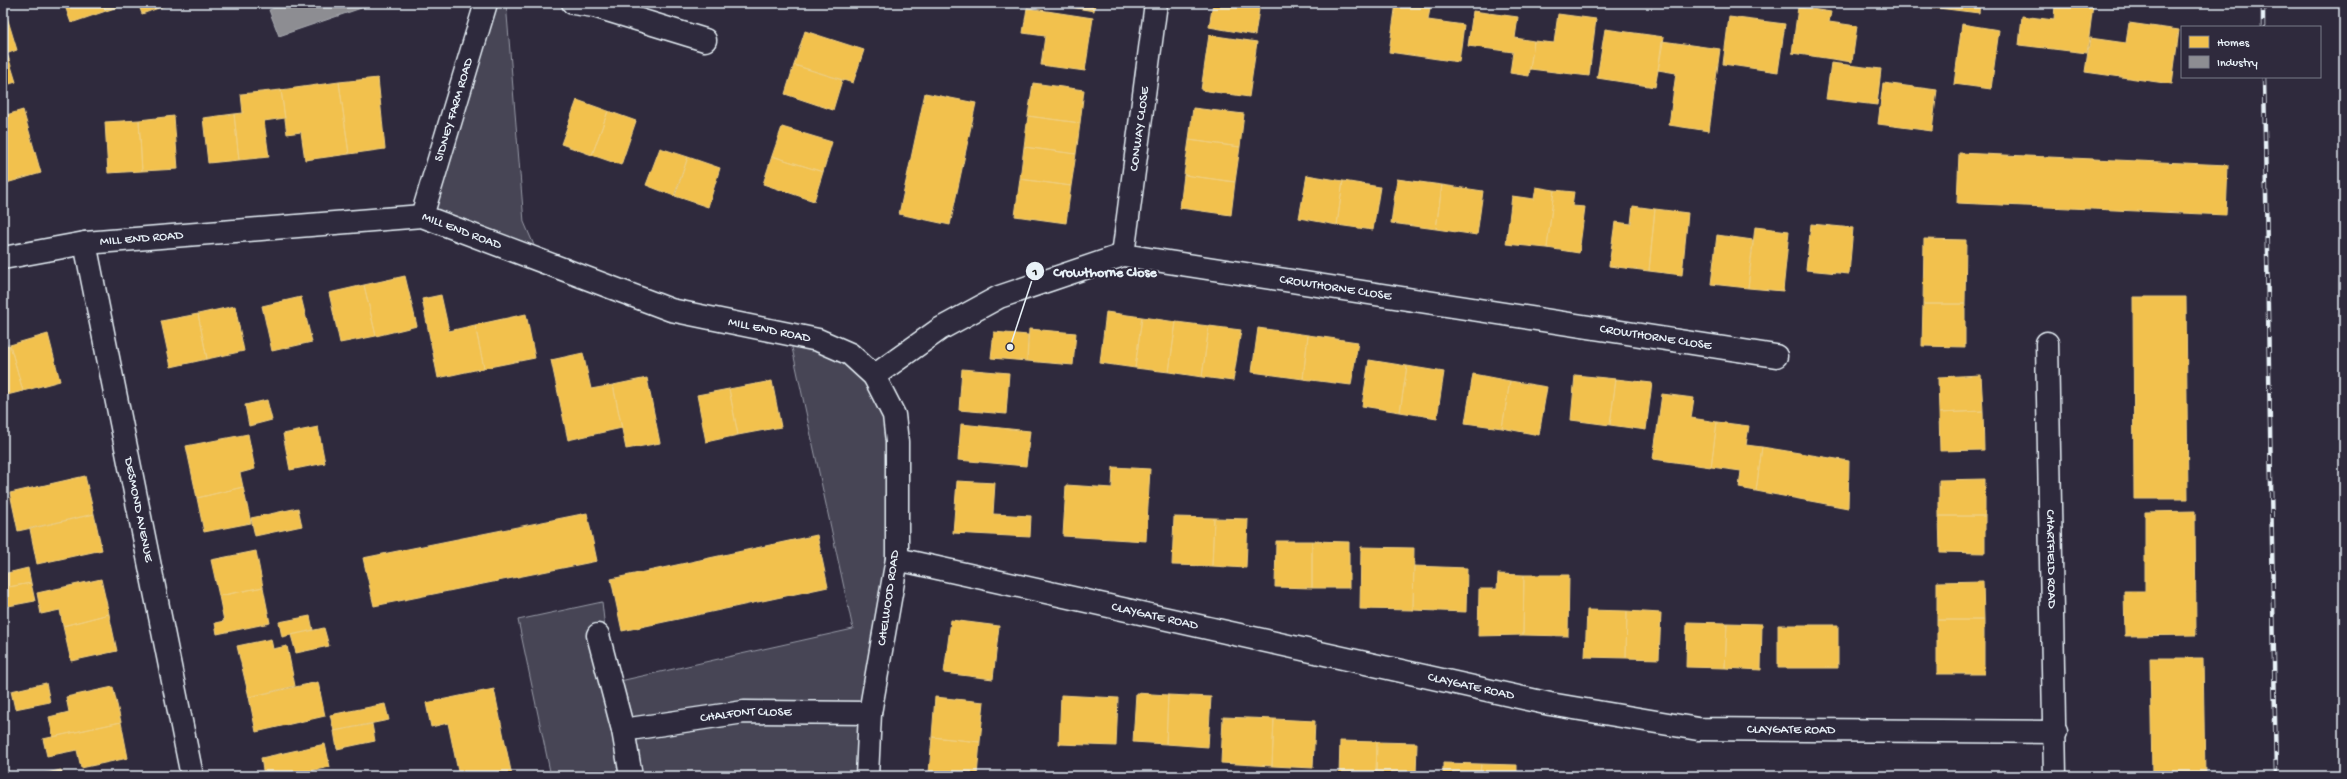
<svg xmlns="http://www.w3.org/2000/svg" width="2347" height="779" font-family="'Gochi Hand',sans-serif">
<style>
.green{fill:#464455;stroke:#979aa6}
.homes{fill:#f2c14e;stroke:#efcf81}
.industry{fill:#8d8d92;stroke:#a8abb1}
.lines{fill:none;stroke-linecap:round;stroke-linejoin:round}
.minor-casing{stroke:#e8f1f8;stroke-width:25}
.minor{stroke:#2f2a3d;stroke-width:22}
.rail-casing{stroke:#e8f1f8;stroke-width:4.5}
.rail{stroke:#2f2a3d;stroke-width:3;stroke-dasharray:9;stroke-linecap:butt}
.labels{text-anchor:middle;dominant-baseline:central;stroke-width:4;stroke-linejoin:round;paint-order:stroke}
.street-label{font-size:13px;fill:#e8f1f8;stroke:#2f2a3d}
.leader{fill:none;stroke:#e8f1f8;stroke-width:1.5}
.callout-dot{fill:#e8f1f8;stroke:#2f2a3d;stroke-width:1.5}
.mark-label{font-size:12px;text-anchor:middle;font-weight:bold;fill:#111}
.callout-label{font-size:14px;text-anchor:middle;font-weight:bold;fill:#e8f1f8;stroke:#2f2a3d;stroke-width:4;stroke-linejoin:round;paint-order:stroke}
</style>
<rect width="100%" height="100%" fill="#2f2a3d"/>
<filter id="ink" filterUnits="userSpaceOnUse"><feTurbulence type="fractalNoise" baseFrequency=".025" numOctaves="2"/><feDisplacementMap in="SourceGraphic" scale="8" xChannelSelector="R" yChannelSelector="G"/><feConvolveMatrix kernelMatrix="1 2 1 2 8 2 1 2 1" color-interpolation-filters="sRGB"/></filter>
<g filter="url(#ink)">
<path class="green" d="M494,3H506L524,222L536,250L435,210Z
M789,334L871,374L896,429L888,560L863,776H551L518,620L602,602L611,683L853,629Z"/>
<path class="homes" d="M64,3H103L106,11L71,23Z
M103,3H129L106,11Z
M138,3H172L142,14Z
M1047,3H1095L1094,11Z
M1213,3H1260L1255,35L1209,27Z
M1396,3H1431L1428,20L1464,25L1459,62L1389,52Z
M1930,3H1980L1979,13L1930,7Z
M2055,3L2093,5L2087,53L2019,45L2022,16L2054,20Z
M3,4L17,50L3,55Z
M1798,7L1831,12L1829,22L1857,26L1852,62L1792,53Z
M1027,8L1093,18L1085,71L1041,65L1045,36L1023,33Z
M1473,11L1518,17L1515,38L1534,41L1529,76L1510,73L1513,52L1468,46Z
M1558,14L1596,19L1589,76L1530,69L1534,41L1554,43Z
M1729,17L1785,24L1778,72L1723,64Z
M2129,23L2179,30L2172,84L2085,72L2090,38L2126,43Z
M1962,24L1999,30L1991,89L1954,84Z
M1605,29L1664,37L1655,87L1597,78Z
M805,31L864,50L853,83L794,65Z
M1209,35L1257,42L1249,97L1201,90Z
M1662,41L1720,49L1709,131L1669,125L1676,73L1658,70Z
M7,53L16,82L3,86V55Z
M1831,63L1881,69L1877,105L1826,99Z
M794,65L842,80L833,110L785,94Z
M378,78L385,149L349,154L339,82Z
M339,82L349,154L305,160L301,132L287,134L281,90Z
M1033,83L1084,90L1080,123L1028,116Z
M1883,83L1937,90L1932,131L1878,124Z
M281,90L285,118L264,121L269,157L239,160L234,114L243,113L241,94Z
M925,93L976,103L950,225L899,214Z
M577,100L608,111L592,155L561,144Z
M1193,108L1244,114L1240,147L1189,140Z
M23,110L41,173L3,184V116Z
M608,111L636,121L621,165L592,155Z
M234,114L239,160L208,163L203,118Z
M174,116L178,169L142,171L139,120Z
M1028,116L1080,123L1076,154L1024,147Z
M139,120L142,171L108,173L105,122Z
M782,127L832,142L823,172L772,156Z
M1189,140L1240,147L1235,182L1184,175Z
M1024,147L1076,154L1071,186L1020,179Z
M660,148L688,157L674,196L646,185Z
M1959,153L2228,165L2226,215L1957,203Z
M772,156L823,172L814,201L763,184Z
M688,157L720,168L708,207L675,196Z
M1184,175L1235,182L1231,215L1180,208Z
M1307,175L1343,181L1337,225L1299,218Z
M1020,179L1071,186L1066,223L1015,216Z
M1397,179L1442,185L1436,229L1391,223Z
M1343,181L1380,187L1373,230L1337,225Z
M1442,185L1483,191L1477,235L1436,229Z
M1536,187L1554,190L1547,248L1506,244L1512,196L1534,199Z
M1554,190L1574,192L1572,206L1585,207L1579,253L1547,248Z
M1633,206L1655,209L1649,271L1609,266L1615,222L1631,224Z
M1655,209L1688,213L1682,275L1649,271Z
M1811,224L1853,228L1849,274L1806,270Z
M1755,227L1789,231L1783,291L1748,288Z
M1717,235L1753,240L1748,288L1711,284Z
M1924,239L1966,240L1965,304H1923Z
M405,276L417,326L376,336L364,285Z
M364,285L376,336L340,343L329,293Z
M441,295L449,331L475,325L484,368L438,378L422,299Z
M301,297L312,342L272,351L262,306Z
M2133,297H2186L2188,499H2134Z
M1923,304H1965V347L1922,346Z
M235,306L244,351L207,359L198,314Z
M1106,312L1142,317L1135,368L1100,363Z
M198,314L207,359L171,367L161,321Z
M526,314L535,358L484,368L475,325Z
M1142,317L1176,322L1169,372L1135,368Z
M1176,322L1209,326L1202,377L1169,372Z
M1209,326L1241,330L1233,381L1202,377Z
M1258,328L1308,335L1303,379L1252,372Z
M1029,329L1076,333L1073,365L1027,361Z
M994,332L1028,335L1027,361L991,358Z
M48,334L60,381L23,391L10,345Z
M1308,335L1358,342L1351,385L1303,379Z
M10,345L23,391L3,396V346Z
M583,353L591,389L613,385L622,428L568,440L551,360Z
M1369,360L1407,366L1400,412L1362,406Z
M1407,366L1444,372L1437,418L1400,412Z
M962,369L1009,373L1006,414L959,410Z
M1473,374L1510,381L1502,428L1465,423Z
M1575,375L1616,379L1610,425L1571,420Z
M1981,375L1983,411L1939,413L1938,377Z
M647,378L660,443L626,449L613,385Z
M1616,379L1652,383L1646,430L1610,425Z
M772,381L781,427L738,435L729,389Z
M1510,381L1547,387L1539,435L1502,428Z
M729,389L738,435L706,442L697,395Z
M1662,394L1694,398L1691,418L1717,422L1711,467L1653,459Z
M267,400L272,420L249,426L245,405Z
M1983,411L1984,450L1940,451L1939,413Z
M1717,422L1749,426L1746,445L1762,447L1756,491L1739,488L1741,471L1711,467Z
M961,424L1030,431L1026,466L958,460Z
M318,427L325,463L290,470L283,434Z
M248,434L255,469L240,473L243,487L197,498L186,446Z
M1762,447L1849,461L1848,508L1756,491Z
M1113,467L1150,469L1146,541L1063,536L1066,485L1112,488Z
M85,476L94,514L18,531L10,493Z
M1985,479V516H1939V480Z
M957,481L995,483L993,514L1031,516L1030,537L953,533Z
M243,487L251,523L204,532L197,498Z
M298,508L302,526L255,536L251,518Z
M2195,511L2196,635L2125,636L2124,591H2145V512Z
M587,513L597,561L374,606L363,558Z
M94,514L102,550L37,564L30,529Z
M1939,516H1985V553L1940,552Z
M1174,517L1214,518L1212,566L1172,565Z
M1214,518L1248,519L1246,568L1212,566Z
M817,535L828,587L622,631L611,579Z
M1276,541H1312V588L1275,587Z
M1312,541L1349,542V588H1312Z
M1361,547L1414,548L1413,610L1360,609Z
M256,551L263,587L219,596L211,560Z
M1414,566L1467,568L1466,612L1413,610Z
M28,568L31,583L3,588V574Z
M1498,574L1524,575L1523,635L1478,636L1479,589H1497Z
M1524,575H1569L1568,636L1523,635Z
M101,579L109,614L63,626L60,610L41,614L37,593Z
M1983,581L1984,620H1937V582Z
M31,583L35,601L3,607V588Z
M263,587L270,623L217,634L215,623L224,621L219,596Z
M1587,610L1627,611L1626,658L1585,657Z
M1627,611L1661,613L1659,659L1626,658Z
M109,614L117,651L71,661L63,626Z
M310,616L313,630L282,637L279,622Z
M951,620L999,626L993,679L944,673Z
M1937,620H1984V674H1937Z
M1687,622L1727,623L1725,668L1686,667Z
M1727,623L1762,624L1761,670L1725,668Z
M1778,625H1838V668H1778Z
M324,628L329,646L296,653L291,635Z
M271,639L273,649L287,646L295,686L249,697L237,646Z
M2150,658H2203L2205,776H2152Z
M318,682L325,716L256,732L249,697Z
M46,683L50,702L15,709L11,691Z
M113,687L121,722L53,737L49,717L69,712L66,697Z
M494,689L512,776H459L448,723L431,727L426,703Z
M1136,693L1168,695L1166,744L1133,742Z
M1061,695L1118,698L1116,746L1059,744Z
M1168,695L1211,697L1208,747L1166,744Z
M935,697L984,702L980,742L932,737Z
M385,704L389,720L334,731L330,715Z
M1223,717L1274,719L1272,766L1221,763Z
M1274,719L1315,721L1313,768L1272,766Z
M121,722L128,758L81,768L77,750L47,756L43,739Z
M372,724L375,741L337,749L334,731Z
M932,737L980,742L977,776L929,773Z
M1340,741L1377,742L1376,776H1339Z
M1377,742L1417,743L1416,776H1376Z
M325,744L330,767L310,771L311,776H264L261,758Z
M1443,763L1481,764L1480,776H1443Z
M1481,764L1517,765V776H1480Z
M61,770L63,776H32Z"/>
<path class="industry" d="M288,3H376L279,36L269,10Z"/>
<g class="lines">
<g class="minor-casing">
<g id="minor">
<path d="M573,3L594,6L705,40"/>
<path id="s1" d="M422,216L486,3"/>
<path id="s2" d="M85,243L192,776"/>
<path id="s3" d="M1123,255L1156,3"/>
<path id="s4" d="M3,258L85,243L422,216L671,310L818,340L850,354L874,376L894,415L897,442V559L870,713L867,776"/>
<path id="s5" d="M2047,343L2055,776"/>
<path id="s6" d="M874,376L940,329L999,297L1123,255L1776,356"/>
<path id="s7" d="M897,559L1550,704L1698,729L2056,732"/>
<path d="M598,635L623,730L631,776"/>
<path id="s8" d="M623,730L744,712L870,713"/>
</g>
</g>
<use href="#minor" class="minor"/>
<g class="rail-casing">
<path id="rail" d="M2263,3V27
M2264,77L2276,776"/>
</g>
<use href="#rail" class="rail"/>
</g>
</g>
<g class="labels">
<g class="street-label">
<text stroke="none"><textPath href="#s1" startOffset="111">SIDNEY FARM ROAD</textPath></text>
<text stroke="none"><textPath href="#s3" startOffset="127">CONWAY CLOSE</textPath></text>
<text stroke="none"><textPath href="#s4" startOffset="464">MILL END ROAD</textPath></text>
<text stroke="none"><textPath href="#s4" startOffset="140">MILL END ROAD</textPath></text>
<text stroke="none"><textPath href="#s6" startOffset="494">CROWTHORNE CLOSE</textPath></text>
<text stroke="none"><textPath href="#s4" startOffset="788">MILL END ROAD</textPath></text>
<text stroke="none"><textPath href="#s6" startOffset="818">CROWTHORNE CLOSE</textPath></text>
<text stroke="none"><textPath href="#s2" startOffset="272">DESMOND AVENUE</textPath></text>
<text stroke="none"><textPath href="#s5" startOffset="216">CHARTFIELD ROAD</textPath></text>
<text transform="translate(889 598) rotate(-82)">CHELWOOD ROAD</text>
<text stroke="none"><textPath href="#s7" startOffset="264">CLAYGATE ROAD</textPath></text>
<text stroke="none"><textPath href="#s7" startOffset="588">CLAYGATE ROAD</textPath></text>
<text stroke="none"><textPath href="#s8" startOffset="124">CHALFONT CLOSE</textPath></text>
<text stroke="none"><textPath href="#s7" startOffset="912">CLAYGATE ROAD</textPath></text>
</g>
</g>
<path class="leader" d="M1010 347L1035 271"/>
<g class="callout-dot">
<circle cx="1010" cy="347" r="4"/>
<circle cx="1035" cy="271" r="10"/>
</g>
<g class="mark-label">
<text x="1035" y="275">1</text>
</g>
<g class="callout-label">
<text x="1105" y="276">Crowthorne Close</text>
</g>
<rect width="2347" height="779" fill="none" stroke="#2f2a3d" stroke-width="16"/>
<rect x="8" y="8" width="2331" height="763" fill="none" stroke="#e8f1f8" stroke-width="1.5" filter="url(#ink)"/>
<rect x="2181" y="26" width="140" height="52" fill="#2f2a3d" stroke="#797a88"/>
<rect x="2189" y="36" width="20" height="12" fill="#f2c14e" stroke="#797a88"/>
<text x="2217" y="46" font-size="12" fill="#e8f1f8">Homes</text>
<rect x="2189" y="56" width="20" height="12" fill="#8d8d92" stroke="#797a88"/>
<text x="2217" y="66" font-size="12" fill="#e8f1f8">Industry</text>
</svg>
